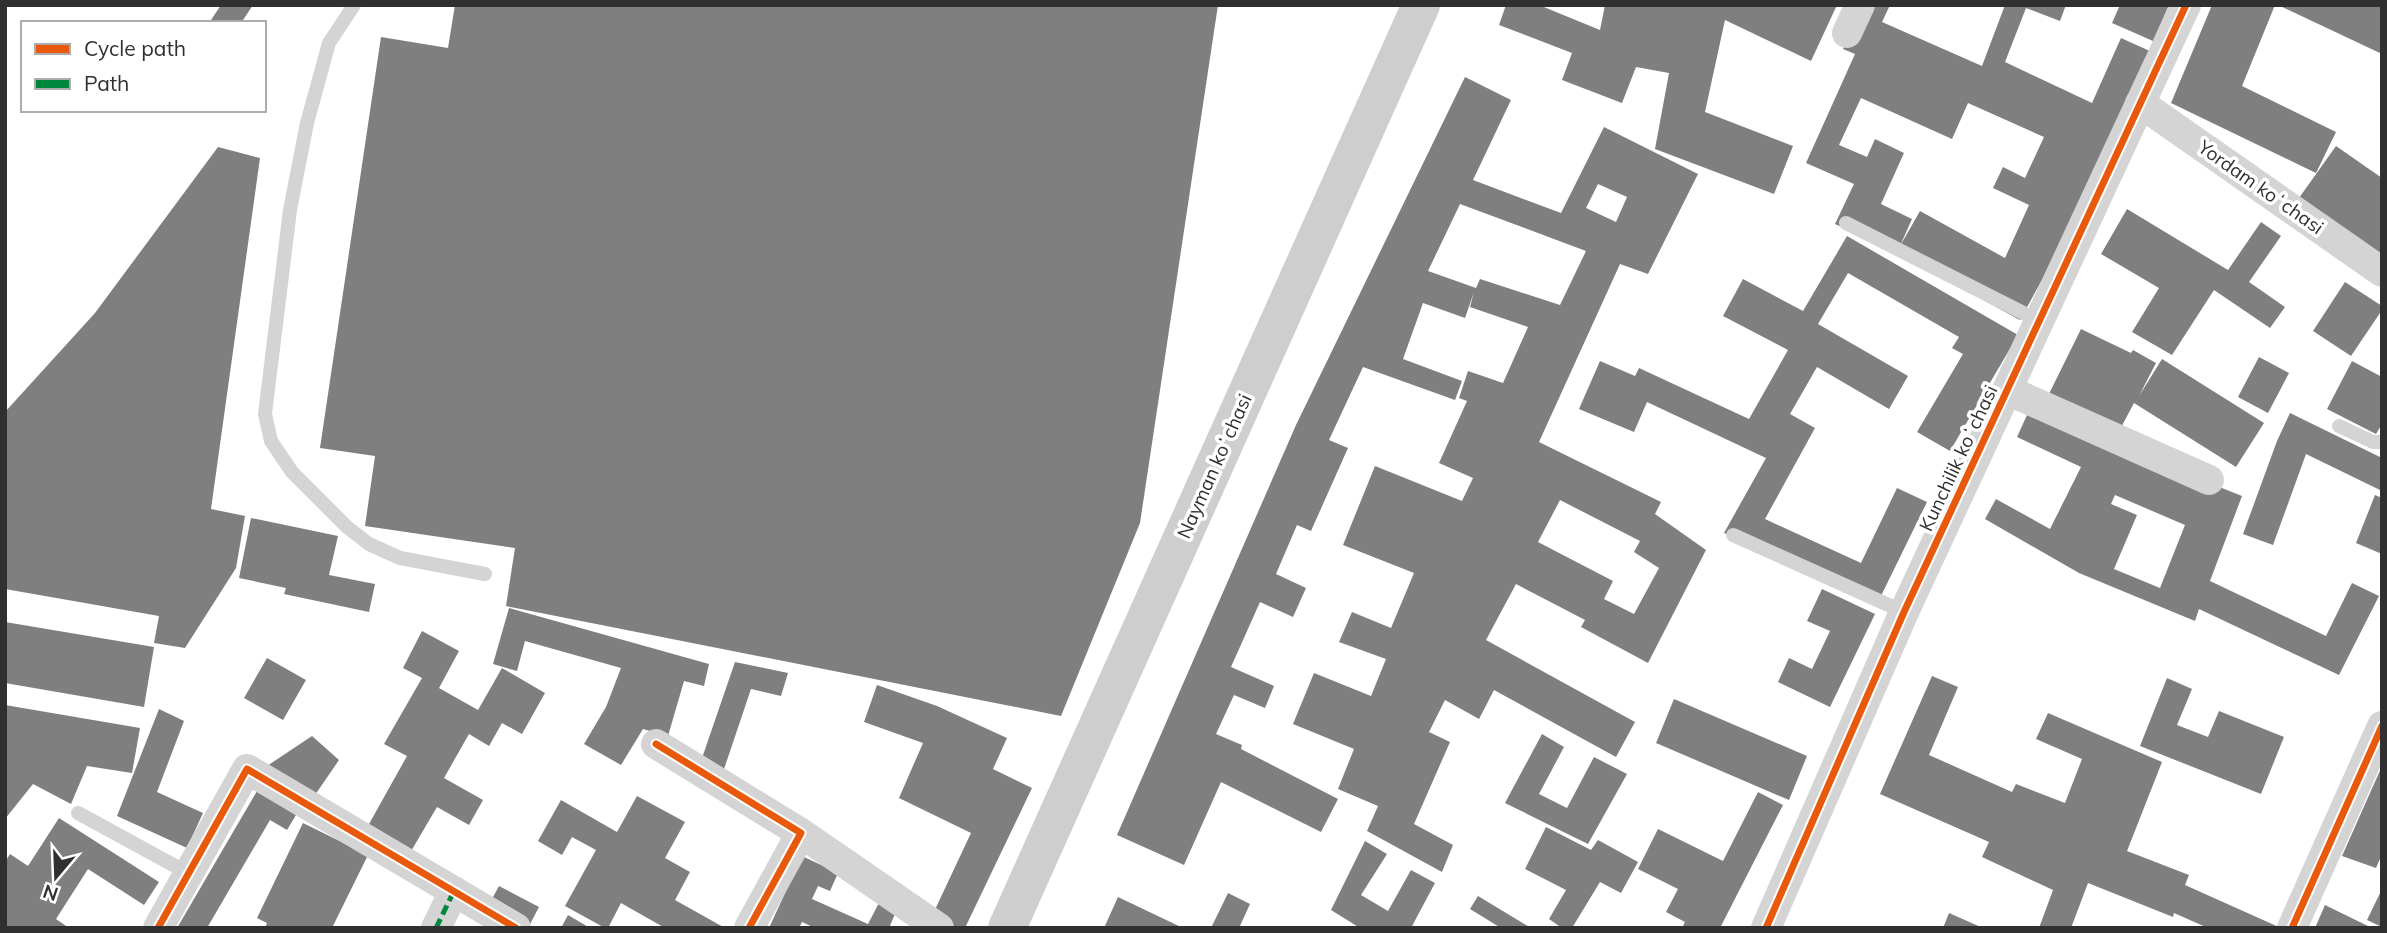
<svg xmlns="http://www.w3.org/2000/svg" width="2387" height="933" font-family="Mulish,sans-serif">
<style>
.building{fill:#7f7f7f;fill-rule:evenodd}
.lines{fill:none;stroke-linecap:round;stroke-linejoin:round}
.lane{stroke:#d4d4d4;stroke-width:14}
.street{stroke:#d4d4d4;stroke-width:30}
.secondary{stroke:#cecece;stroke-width:38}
.quiet{stroke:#00873e;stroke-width:5;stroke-dasharray:10 5;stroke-linecap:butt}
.cycleway-casing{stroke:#fff;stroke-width:11}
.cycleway{stroke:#e8590c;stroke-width:7}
.labels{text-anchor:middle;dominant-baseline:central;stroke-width:7;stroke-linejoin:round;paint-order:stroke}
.street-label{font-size:19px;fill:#303030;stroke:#fff}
</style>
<rect width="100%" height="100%" fill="#fff"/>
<path class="building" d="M221,5H253L241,23H209Z
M455,5H1218L1140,523L1061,716L506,606L515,548L365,526L375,456L320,448L381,37L448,48Z
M1506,5H1539L1600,30L1605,5H1837L1811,61L1725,20L1705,112L1793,146L1774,194L1655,149L1669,73L1636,67L1622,103L1562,80L1572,53L1499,25Z
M1865,5H1890L1882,22L1982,66L2005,5H2066L2060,21L2026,8L2005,62L2092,103L2121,38L2152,52L2043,278L2020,320L1897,253L1835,224L1854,184L1806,163L1855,54L1843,49ZM1861,98L1952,139L1968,103L2044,137L2025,178L2003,167L1993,188L2029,205L2005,258L1920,211L1900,246L1912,219L1881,204L1904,153L1875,139L1867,157L1839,145Z
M2120,5H2169L2153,41L2112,23Z
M2212,5H2275L2242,86L2336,132L2316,173L2171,103Z
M2278,5H2382V54Z
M1465,77L1511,100L1473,180L1561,213L1604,127L1698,174L1648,274L1620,264L1539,442L1661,502L1655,514L1706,550L1648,663L1581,627L1585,620L1516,584L1486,640L1635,722L1616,757L1494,690L1479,719L1445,700L1429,732L1450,742L1414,824L1453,845L1442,872L1367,831L1378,806L1338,789L1354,749L1293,724L1314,673L1371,696L1386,659L1339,642L1352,612L1391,628L1414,573L1343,545L1375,466L1462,501L1473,478L1439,463L1467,401L1459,398L1468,371L1503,383L1528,327L1470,307L1474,292L1465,318L1423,303L1403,359L1462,381L1455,400L1363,367L1329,440L1348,448L1311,531L1297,525L1276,574L1306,588L1293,617L1260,602L1231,667L1274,686L1265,708L1234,695L1216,734L1242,745L1241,749L1338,799L1321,832L1221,782L1184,865L1117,835L1296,425ZM1598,184L1627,197L1616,222L1586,208ZM1460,204L1586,251L1560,305L1480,279L1476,288L1428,271ZM1560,500L1640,541L1634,552L1659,568L1634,614L1604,599L1613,581L1538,542Z
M2336,146L2382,178V256L2299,198Z
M218,147L260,158L211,509L245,516L236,568L185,648L154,643L159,616L5,589V412L95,313Z
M2127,209L2228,270L2261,222L2281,236L2249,282L2285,307L2270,328L2214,290L2172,355L2132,332L2159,288L2101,254Z
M1847,236L2018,335L1950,451L1917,432L1963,354L1952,348L1959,337L1848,273L1818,324L1908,376L1889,409L1817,367L1790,414L1815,428L1765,519L1861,563L1897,488L1927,502L1877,604L1724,533L1766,458L1647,402L1634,432L1579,409L1600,361L1635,376L1639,368L1749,419L1788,350L1723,316L1743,279L1803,311Z
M2345,282L2382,306V310L2351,356L2313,331Z
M2081,329L2131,353L2133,350L2156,363L2139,396L2162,359L2264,423L2236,467L2134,403L2117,435L2046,400Z
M2259,357L2289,373L2268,413L2238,397Z
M2352,361L2382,377V424L2376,434L2327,409Z
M2032,404L2136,454L2242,496L2210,581L2326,636L2352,583L2379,596L2339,675L2199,609L2195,621L2079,573L1985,519L1996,499L2050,529L2081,467L2017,437ZM2115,495L2185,525L2160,588L2114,569L2137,515L2111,504Z
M2290,413L2382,458V491L2306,454L2273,545L2243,534L2277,441Z
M2375,495L2382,498V554L2356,543Z
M251,518L338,536L329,575L375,584L369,612L284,594L286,588L239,578Z
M1822,589L1875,614L1830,707L1778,682L1789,658L1812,669L1830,631L1807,621Z
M509,608L709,664L704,686L684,681L668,736L643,729L621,765L584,744L606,707L621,668L525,641L517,671L493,664Z
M5,622L154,647L144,707L5,683Z
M422,631L459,651L439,688L478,710L502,668L545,693L522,734L502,723L489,746L469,734L444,778L483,800L469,825L437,807L407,858L364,833L407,756L384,744L422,678L403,668Z
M267,658L306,680L283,720L244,698Z
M735,662L788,673L781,696L751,689L722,775L701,761Z
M1932,676L1958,687L1929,755L2012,792L2016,784L2065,803L2082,759L2036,739L2048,713L2162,762L2127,851L2189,875L2185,885L2281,928H2208L2174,913L2173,917L2088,883L2071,928H2039L2053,890L1982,857L1989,842L1880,794Z
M2167,678L2192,689L2177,725L2208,737L2219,711L2284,737L2261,794L2140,746Z
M877,685L937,706L1007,738L993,769L1032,788L965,928H957L932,916L971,833L899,798L923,743L864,722Z
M1674,699L1807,756L1789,800L1656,743Z
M5,705L140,728L132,773L87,766L71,804L33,784L5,819Z
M159,709L184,721L157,792L203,813L187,848L117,816Z
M1542,734L1564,747L1539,794L1567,808L1594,757L1627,774L1588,844L1505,803Z
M312,736L339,760L315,795L267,766Z
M2382,766V854L2376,868L2342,856Z
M257,791L296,815L287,830L270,820L207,928H177Z
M1758,792L1783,805L1720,928H1682L1685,922L1666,912L1678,889L1638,869L1658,829L1723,861Z
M637,796L685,822L665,858L690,872L675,900L725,928H665L621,903L608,928H605L565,906L596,850L572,837L562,855L538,841L561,800L617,832Z
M59,818L159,882L144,905L88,869L56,919L69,928H5V862L10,854L28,866Z
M303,823L368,855L332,928H265L267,923L257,918Z
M1546,827L1591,850L1598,840L1638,862L1621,893L1600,882L1572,928H1562L1549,919L1566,890L1525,869Z
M1365,841L1387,854L1361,895L1388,911L1411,870L1435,883L1411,928H1360L1331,910Z
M802,856L838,873L830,891L818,886L812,899L868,924L881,899L898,907L889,928H815L802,922L799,928H769Z
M499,886L539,907L528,928L487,908Z
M2382,889V927L2367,920Z
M1228,893L1250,904L1239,928H1211Z
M1478,896L1531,928H1501L1470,909Z
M1118,897L1183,928H1104Z
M2325,905L2372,928H2315Z
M1949,913L1983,928H1943Z
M568,915L590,928H561Z"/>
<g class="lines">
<path class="lane" d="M354,5L329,43L307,123L290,210L265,414L271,441L292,472L347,527L369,544L400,558L485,574
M1846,223L2039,321
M2339,426L2373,442H2382
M1733,535L1904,612
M78,813L188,873"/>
<path class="street" d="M1847,33L1860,5
M2140,103L2382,272
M2007,390L2209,480
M656,744L801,833L749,928
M801,833L939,928
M158,928L247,769L516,928
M436,928L454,891
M1766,928L1904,612L2186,5
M2292,928L2382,726"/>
<path class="secondary" d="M1007,928L1421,5"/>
<path class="quiet" d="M436,928L454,891"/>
<g class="cycleway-casing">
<path id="cycleway" d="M656,744L801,833L749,928
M158,928L247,769L516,928
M1766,928L1904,612L2186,5
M2292,928L2382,726"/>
</g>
<use href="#cycleway" class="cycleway"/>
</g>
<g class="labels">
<g class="street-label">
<text transform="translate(2261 187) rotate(35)">Yordam koʻchasi</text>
<text transform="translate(1958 458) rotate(-65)">Kunchilik koʻchasi</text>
<text transform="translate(1214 466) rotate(-66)">Nayman koʻchasi</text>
</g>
</g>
<rect width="2387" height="933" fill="none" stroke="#303030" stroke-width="14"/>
<rect x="21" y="21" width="245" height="91" fill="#ffffff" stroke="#acacac" stroke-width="2"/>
<rect x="35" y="44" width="35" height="10" fill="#e8590c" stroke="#acacac" stroke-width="2"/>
<text x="84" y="56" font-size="21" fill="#303030">Cycle path</text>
<rect x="35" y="79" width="35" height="10" fill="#00873e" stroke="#acacac" stroke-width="2"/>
<text x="84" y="91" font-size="21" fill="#303030">Path</text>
<g transform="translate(56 877) rotate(199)" stroke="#ffffff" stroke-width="5" paint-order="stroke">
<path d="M0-5L12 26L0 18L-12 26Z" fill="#303030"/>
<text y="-10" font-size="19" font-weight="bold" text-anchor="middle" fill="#303030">N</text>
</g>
</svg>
